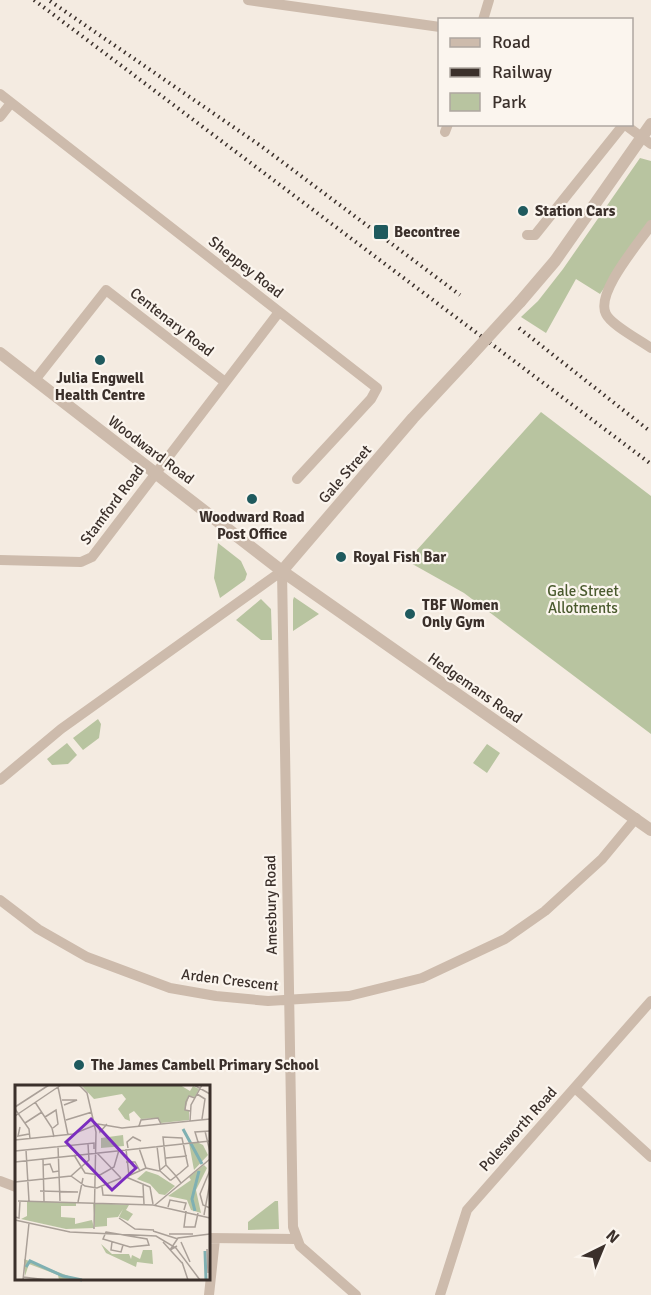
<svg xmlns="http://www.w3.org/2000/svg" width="651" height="1295" font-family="Signika,sans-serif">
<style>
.green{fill:#b8c4a0}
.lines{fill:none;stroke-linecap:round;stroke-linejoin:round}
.minor{stroke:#cdbbac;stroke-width:10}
.tertiary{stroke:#cdbbac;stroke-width:12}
.rail{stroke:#3b302b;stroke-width:4;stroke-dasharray:1.5 4.5;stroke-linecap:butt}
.tertiary-bridge{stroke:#cdbbac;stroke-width:12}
.poi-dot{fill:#1f5a5e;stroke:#fbf5ee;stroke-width:2}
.labels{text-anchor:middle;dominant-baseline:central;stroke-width:4.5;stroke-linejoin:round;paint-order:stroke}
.poi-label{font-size:15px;font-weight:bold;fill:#3b302b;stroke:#fbf5ee;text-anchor:start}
.street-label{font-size:15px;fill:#3b302b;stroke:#fbf5ee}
.park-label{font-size:15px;fill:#4a5a2e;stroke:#fbf5ee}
.inset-river{fill:none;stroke:#7fb0b2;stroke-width:3}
.inset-road{fill:none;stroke:#aaa098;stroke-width:1.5}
.view{fill:#7b2cbf;fill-opacity:0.15;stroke:#7b2cbf;stroke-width:3}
.inset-edge{fill:none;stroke:#3b302b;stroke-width:3}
</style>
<rect width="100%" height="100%" fill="#f4ebe1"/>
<path class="green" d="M640,158L651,161V220L600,294L576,279L546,333L521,317L538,301L563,269Z
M541,412L651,496V734L464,593L407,561Z
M218,543L241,561L247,574L245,580L220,598L214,578Z
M294,597L319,614L293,631V600Z
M261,599L271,609L272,640H261L236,620Z
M98,719L101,724L99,738L83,750L73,738Z
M67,743L77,755L68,764L52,765L47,759Z
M487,744L500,753L487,773L473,763Z
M275,1201H278L279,1229L248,1230V1222Z"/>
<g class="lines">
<path class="minor" d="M248,0L440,27
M483,20L489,0
M0,94L377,388L371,399L297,479
M0,117L11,103
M445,132L448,124
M651,225C639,243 595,293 606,314C611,325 640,340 651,348
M527,235H535L624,124L651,144
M35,380L106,290L225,382
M0,560L81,562L92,557L279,312
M282,571L293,1227L300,1246L356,1295
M0,780L61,729L282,571
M0,900L38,929L87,957L170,988L216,996L268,1001L349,996L422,978L505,939L545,911L602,859L636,818
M575,1088L651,1157
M0,1181L16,1187
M208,1238L295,1239
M209,1295L215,1239
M440,1295L467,1210L651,1001"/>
<path class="tertiary" d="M520,302L555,261L651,124
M0,353L282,571L651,830
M282,571L413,418L467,360"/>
<path class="rail" d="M34,0L651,464
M50,1L261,146L460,295
M519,328L651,432"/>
<path class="tertiary-bridge" d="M467,360L520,302"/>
</g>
<g class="poi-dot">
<circle cx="523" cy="211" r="6"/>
<rect x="373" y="224" width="16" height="16" rx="3"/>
<circle cx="100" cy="360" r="6"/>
<circle cx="252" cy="499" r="6"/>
<circle cx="341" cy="557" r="6"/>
<circle cx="410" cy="614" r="6"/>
<circle cx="79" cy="1065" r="6"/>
</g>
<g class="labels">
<g class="poi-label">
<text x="535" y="211">Station Cars</text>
<text x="394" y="232">Becontree</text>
<text x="100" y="378" text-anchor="middle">Julia Engwell<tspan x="100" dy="17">Health Centre</tspan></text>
<text x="252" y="517" text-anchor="middle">Woodward Road<tspan x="252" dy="17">Post Office</tspan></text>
<text x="353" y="557">Royal Fish Bar</text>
<text x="422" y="605">TBF Women<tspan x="422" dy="17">Only Gym</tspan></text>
<text x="91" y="1065">The James Cambell Primary School</text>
</g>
<g class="street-label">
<text transform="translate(246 267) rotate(38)">Sheppey Road</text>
<text transform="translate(172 322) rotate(38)">Centenary Road</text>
<text transform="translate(151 450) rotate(37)">Woodward Road</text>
<text transform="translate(345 474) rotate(-49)">Gale Street</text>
<text transform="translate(112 505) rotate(-53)">Stamford Road</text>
<text transform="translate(475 688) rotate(35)">Hedgemans Road</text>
<text transform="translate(271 905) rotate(-91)">Amesbury Road</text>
<text transform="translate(230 980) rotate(7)">Arden Crescent</text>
<text transform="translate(518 1129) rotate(-48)">Polesworth Road</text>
</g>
<g class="park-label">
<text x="583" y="591">Gale Street<tspan x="583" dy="17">Allotments</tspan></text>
</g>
</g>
<g transform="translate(15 1085)">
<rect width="195" height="195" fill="#f4ebe1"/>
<path d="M66,0H165L175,6L178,1L184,4L180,12L174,11L170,25L174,26V35L146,38L143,33L126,34L119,26L114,29L115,36L110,34L103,24L111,14L107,9L79,14ZM108,50L109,61L86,63V53ZM182,57L188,60L193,70L179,85L174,58ZM189,80L192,83L181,105L186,128L176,125L172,115L153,111L176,95L174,92ZM131,86L143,90L160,101L150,110L144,109L135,99L122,94ZM12,117H61V121H46V132L60,133V139L77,135L79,143L51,144L6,134L12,131ZM78,118L114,120L111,125L118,129L113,136L104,132L108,124L103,132L92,133V141L80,142ZM86,159L97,169H114L116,174L117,170L125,174L128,165H137L138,179L122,177L121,182L91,168ZM9,174L56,192L70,195H44L43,190L14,179L10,191Z" fill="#b8c4a0"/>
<path class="inset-river" d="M168,44L187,79M180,126L177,114L184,86M190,166L191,195M11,182L15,176L48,191L67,195"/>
<path class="inset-road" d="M64,0L72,8L81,47L79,144M179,0L195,9M43,2L53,50M182,9L190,14L187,34M47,15H62L49,20M20,17L37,43L39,52M0,22L34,0M0,24L14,44L15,54M175,26L170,25L171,17L174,11L180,13M0,31L46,0M30,32L41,25L43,39L38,43M51,35L77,27M175,36L176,20L187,0M10,38L27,27M83,39L85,47L92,39M124,41L126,35L143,33L146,39M5,42L3,51L14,49M190,46L195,67M0,55L58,49L83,39L107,43L195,34M183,57L180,47L195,46M43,61L45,116M142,61L145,86L155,95H156L160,92L161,91L165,88L173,81L167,53L148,52L151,80L161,91L166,98M113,63L112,57L118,52L126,56M124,63L131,83L144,86L151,80M111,64L114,91M11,65L14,116M0,66L79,58V64M82,68L106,93M59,70L70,88L85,90L99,82L104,65M151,73L172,71M28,74L29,116M0,77L195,56M111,77H120L125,86M28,80L35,79L38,87L44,86M195,85L185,109L188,120L195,123M56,91L70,101L82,103L106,93M111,92L135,102L138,119M111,92L131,83M0,97L56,91L74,75L73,59M128,100L129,119M87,102L88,110L129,112M25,106L63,107M3,116L138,120L195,133M63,117L68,93M140,120L195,74M153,122L155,115L171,118L169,125M171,126L169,142H180L183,128M189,130L195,97M0,132L4,133L5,116M104,133L120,144L139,145M0,135L55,147L141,151L161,163L185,195M138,146L163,154M91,147L132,154L134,160L115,162L88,154ZM154,149H178M97,157L96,165L106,167L108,160M148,157L168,179M166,157L175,177M162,161L155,165L163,153L195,149M192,164L193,188M167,177L173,195M8,192L33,195M8,195L14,138"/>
<path class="view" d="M76,34L121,83L97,105L51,57Z"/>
<rect width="195" height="195" class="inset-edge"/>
</g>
<rect x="438" y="18" width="195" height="108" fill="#fbf5ee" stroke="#aea6a0" stroke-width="1.5"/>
<rect x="450" y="38" width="30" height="9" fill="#cdbbac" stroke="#aea6a0" stroke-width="1.5"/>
<text x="492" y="48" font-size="18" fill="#3b302b">Road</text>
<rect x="450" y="68" width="30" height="9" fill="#3b302b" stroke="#aea6a0" stroke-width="1.5"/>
<text x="492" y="78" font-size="18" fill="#3b302b">Railway</text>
<rect x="450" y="93" width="30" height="18" fill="#b8c4a0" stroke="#aea6a0" stroke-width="1.5"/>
<text x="492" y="108" font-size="18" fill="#3b302b">Park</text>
<g transform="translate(603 1247) rotate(43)" stroke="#fbf5ee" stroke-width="4.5" paint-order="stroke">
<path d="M0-4.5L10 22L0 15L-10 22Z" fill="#3b302b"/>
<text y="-9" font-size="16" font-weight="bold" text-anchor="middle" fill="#3b302b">N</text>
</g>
</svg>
